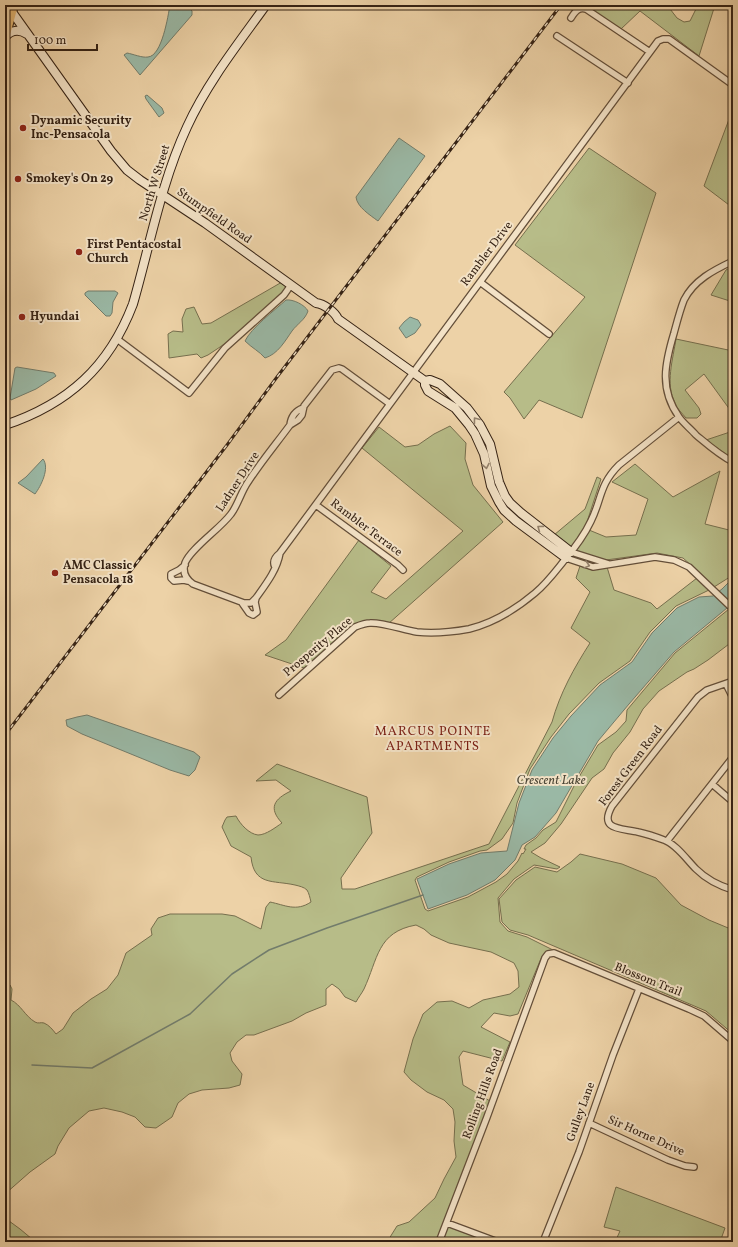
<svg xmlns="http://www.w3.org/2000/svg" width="738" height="1247" font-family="Vollkorn,serif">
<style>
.green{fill:#b7bc88;stroke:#766f4e}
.water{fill:#9ab8a5;stroke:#727c6b}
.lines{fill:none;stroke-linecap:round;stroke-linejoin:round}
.stream{stroke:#727c6b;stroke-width:1.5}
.street-casing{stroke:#634e39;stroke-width:8}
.secondary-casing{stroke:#352214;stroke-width:10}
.primary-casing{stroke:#352214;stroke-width:10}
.street{stroke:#f3e2c6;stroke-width:5.5}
.secondary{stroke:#f3e2c6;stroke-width:8}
.primary{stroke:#e6b974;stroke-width:8}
.rail-casing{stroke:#352214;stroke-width:3}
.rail{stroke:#f3e2c6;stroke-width:1.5;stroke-dasharray:4.5;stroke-linecap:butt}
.oneway{stroke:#94826d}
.poi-dot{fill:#8f2418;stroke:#f3e2c6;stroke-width:1.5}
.labels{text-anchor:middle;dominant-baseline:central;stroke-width:4;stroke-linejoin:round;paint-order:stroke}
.poi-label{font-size:12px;font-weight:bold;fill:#352214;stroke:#f3e2c6;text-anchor:start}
.street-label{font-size:12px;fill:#352214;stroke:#f3e2c6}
.neighbourhood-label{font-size:13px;letter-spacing:1px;fill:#7a1f14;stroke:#f3e2c6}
.water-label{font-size:13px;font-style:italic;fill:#4e4838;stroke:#f3e2c6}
</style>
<rect width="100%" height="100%" fill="#edd2a7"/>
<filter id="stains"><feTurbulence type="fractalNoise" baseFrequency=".005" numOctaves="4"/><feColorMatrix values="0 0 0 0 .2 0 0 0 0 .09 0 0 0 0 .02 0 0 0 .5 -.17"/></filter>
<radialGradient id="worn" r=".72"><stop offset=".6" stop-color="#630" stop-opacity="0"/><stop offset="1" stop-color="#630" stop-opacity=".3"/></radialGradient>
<path class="green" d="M584,5H667L677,18L684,22L690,21L698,5H715L699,56L640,11L621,29Z
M731,114L733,115V208L704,186Z
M589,148L656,193L582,418L539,400L524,419L510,398L504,392L585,297L515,245Z
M733,266V302L711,295L726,270Z
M282,282L288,286L282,293L229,341L208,355L201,358L197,354L169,358L168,334L173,331L183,332L182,319L186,309L194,307L202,324L211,323Z
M676,339L733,351V414L704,374L685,390L699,408L701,414L697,418H686C682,413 677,409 675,403C665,384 673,359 676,339Z
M450,426L466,443L465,459L473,485L503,522L388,624L355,625L304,668L265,655L286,640L359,540L391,566L371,592L386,599L463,531L362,448L379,427L405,447L418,445L434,434Z
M733,431V459L706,440Z
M635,464L673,497L720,471L705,524L733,531V575L714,587L701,574L683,558L657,553L606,560L575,551L589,530L606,537L636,535L648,499L612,482Z
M597,477L601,479L585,528L571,548L554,535L585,509Z
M580,566L592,570L607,567L614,590L651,603L657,609L697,578L709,590L676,606L650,632L630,661L599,683L569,714L551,737L530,769L517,803L513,823L502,839L487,850L480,851L449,862L417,877L415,880L425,909L428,911L468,897L496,882L507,874L518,861L522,853L523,854L526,849H524L526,845L536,838L543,830L556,822L576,782L598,745L616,732L626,721L627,710L675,653L729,609L733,613V641L708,660L694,669L687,672L659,691L643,709L630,732L613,753L604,769L592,778L561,824L545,843L531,852L541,858L560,867L557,869L534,865L514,879L498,898L500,922L508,931L527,937L555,951C549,950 547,952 544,956H542L518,1014L510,1016L494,1013L481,1027L510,1042L502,1061L463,1051L459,1057L463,1085L490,1101L437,1242H387L397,1226L409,1222L435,1198L444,1179L456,1157L454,1141L455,1122L453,1109L444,1100L427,1092L411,1080L404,1072L413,1039L423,1014L437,1002L452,1001L469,1008L483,1000L510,994L519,987L518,971L514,963L491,952L449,943L431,935L424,929L416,925C377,932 378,959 364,989C362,993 358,998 356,1002L345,997L339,989L332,984L326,989V1005L306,1013L292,1021L254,1035H246L237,1042L230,1053L232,1061L242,1074L240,1085L229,1088L202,1090L189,1094L178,1103L172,1117L156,1128L145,1127L135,1117L122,1112L104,1108L89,1111L69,1128L58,1146L55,1154L30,1172L5,1194V985H10L12,989L11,1000C21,1005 25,1016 35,1022C38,1024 41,1022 44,1023C49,1025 53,1030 56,1034L63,1029L73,1013L91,999L107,989L118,975L126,953L152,935L151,929L158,918L170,914H222L235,916L261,929L266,907L270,902C285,905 296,912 311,902C310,898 309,893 307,890C304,887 299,886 295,885C273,880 254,886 251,857L231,846L222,827L225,820L227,817L236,816C240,824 249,834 258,835C266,835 276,827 282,823C268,808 274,799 291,791L276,780L256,781L277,764L367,797L372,833L341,878L342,889H355L489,844L552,722C560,693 574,668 590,643L571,628L590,592L576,578Z
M580,854L622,864L656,878L681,905L709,920L733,930V1034L706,1011L528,935L510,930L502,922L499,899L516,880L535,867L557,872L571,862Z
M616,1187L725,1228L720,1242H615L620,1231L604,1227Z
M5,1218L20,1229L32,1239L29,1242H5Z
M448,1226L490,1242H442Z"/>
<path class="water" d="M170,5H187L192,11V15L140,75L124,55L127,53C133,54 142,58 148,57C162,56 168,16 170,5Z
M147,95L162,108L164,113L159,117L146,99L145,96Z
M399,138L425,156L378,221C370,215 357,207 356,197Z
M88,291H115L118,293L113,302L112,313L110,316H106L85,295V293Z
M286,300C293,299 305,305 308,311C305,320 297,324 292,331C285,341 278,354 265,358C259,351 252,348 245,341C251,328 275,310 286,300Z
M410,317L418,320L421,325L415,333L406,338L399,328L404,322Z
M17,367L54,373L56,376L36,389L11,400L10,398L15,368Z
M43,459C50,468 41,486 35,494L18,483L26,477Z
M733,578V603L674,652L629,704L598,741L556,813L535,837L522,845L515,860L495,880L467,895L428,909L417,879L449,864L481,853L507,851L519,803L532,770L553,738L571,716L600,685L632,662L652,633L677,608L699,597L713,596L722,589Z
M87,715L194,752L200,757L195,770L189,776L170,770L82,734L67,726L66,720L77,717Z"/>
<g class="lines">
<path class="stream" d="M32,1065L92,1068L190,1014L232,974L269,950L327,928L423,895"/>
<g class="street-casing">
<path id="street" d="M571,18C575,12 578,7 586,9L650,52
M557,36L628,83
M733,261C714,270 694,280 684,300C680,310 677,322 674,333C665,363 659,389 679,417C684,424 691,429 696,435C708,445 719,455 733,462
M480,282L549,334
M117,339L189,393L225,348L284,295L291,285
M290,425C291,417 295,411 303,408
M316,505L398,565L403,570
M571,552L609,564
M566,558L593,567L655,557L674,560L689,567L733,609
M185,565L179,570L171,574V578L174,581L184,580L188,581
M275,567C272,561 275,557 280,553L658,41L663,39H669L733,85
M256,598L251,603H244L193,584C186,579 182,572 185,563C191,548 220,529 231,514C238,505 241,492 248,482C261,462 276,444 290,425L298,420L302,415L304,406L332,370L339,368L342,369L390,404
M242,603L249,613L253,615L257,612L255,602L256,598C266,584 277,570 280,553
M733,681L707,690L698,697L612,806C598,831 622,828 638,832C647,834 656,837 664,840C676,844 687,860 696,869C706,879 720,886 733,890
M726,684L733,698
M279,695L355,627C360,625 365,623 370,623C382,622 404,630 417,632C434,634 452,632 469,629C493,623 516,609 535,593C546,584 555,572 563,562C574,549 584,536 591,521C602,499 599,485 619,465L679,417
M712,784L733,802
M667,841L733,757
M589,1123L668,1160L685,1166L694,1167
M447,1223L498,1242
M439,1242L487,1117L545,958L548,954L554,953L689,1009L704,1016L733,1041
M543,1242L579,1152L613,1055L639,989"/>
</g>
<g class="secondary-casing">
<path id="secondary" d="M7,5L111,151L127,170L140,180L205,223L316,303C324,304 335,312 338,319L425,381V385L428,391L455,408L469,425L475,434L484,454L491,486L499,502L504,510L516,521L566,558
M5,37C11,30 19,29 27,34
M425,381L430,380L440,384L467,408L480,425L490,444L499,482L505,496L510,503L521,513L571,552
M5,425C68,404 109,367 133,304C150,245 161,183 187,127C207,83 238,44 266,5"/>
</g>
<g class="primary-casing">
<path id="primary" d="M5,38L14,5"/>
</g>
<use href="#street" class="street"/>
<use href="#secondary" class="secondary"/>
<use href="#primary" class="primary"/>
<g class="rail-casing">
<path id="rail" d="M5,735L227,445L277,377L561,5"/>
</g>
<use href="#rail" class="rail"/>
</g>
<defs><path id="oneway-chevron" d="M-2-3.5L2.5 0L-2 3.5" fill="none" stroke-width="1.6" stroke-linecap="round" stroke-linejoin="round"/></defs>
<g class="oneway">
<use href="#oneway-chevron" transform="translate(476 420) rotate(-127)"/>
<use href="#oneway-chevron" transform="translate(486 466) rotate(79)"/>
<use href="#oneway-chevron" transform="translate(540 528) rotate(-143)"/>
<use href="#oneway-chevron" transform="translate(587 565) rotate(15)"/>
</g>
<g class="poi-dot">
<circle cx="23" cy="128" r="4"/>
<circle cx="18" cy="179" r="4"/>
<circle cx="79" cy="252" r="4"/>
<circle cx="22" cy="317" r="4"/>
<circle cx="55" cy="573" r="4"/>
</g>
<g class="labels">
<g class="poi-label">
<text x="31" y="121">Dynamic Security<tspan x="31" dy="14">Inc-Pensacola</tspan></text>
<text x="26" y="179">Smokey's On 29</text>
<text x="87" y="245">First Pentacostal<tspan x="87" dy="14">Church</tspan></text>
<text x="30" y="317">Hyundai</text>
<text x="63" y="566">AMC Classic<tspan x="63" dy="14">Pensacola 18</tspan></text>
</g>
<g class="street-label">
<text transform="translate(155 183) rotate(-73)">North W Street</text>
<text transform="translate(214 216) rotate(35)">Stumpfield Road</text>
<text transform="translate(487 254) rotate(-53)">Rambler Drive</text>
<text transform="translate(238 482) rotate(-57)">Ladner Drive</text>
<text transform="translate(366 528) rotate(37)">Rambler Terrace</text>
<text transform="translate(318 647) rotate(-40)">Prosperity Place</text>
<text transform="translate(631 766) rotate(-53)">Forest Green Road</text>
<text transform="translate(648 980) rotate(22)">Blossom Trail</text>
<text transform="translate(483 1094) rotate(-70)">Rolling Hills Road</text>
<text transform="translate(581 1112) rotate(-70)">Gulley Lane</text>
<text transform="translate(646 1136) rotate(24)">Sir Horne Drive</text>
</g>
<g class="neighbourhood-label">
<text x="433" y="732">MARCUS POINTE<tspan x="433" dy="15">APARTMENTS</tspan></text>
</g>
<g class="water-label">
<text x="551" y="781">Crescent Lake</text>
</g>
</g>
<rect width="738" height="1247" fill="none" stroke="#edd2a7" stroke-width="20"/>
<rect x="6" y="6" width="726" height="1235" fill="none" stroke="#352214" stroke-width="2"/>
<rect x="10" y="10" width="718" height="1227" fill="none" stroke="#352214"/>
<path d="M28 44v6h69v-6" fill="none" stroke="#352214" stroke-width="2"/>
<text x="34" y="44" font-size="12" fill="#352214" stroke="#f3e2c6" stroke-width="3" paint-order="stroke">100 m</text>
<rect width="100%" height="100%" filter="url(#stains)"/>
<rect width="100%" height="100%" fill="url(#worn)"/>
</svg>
